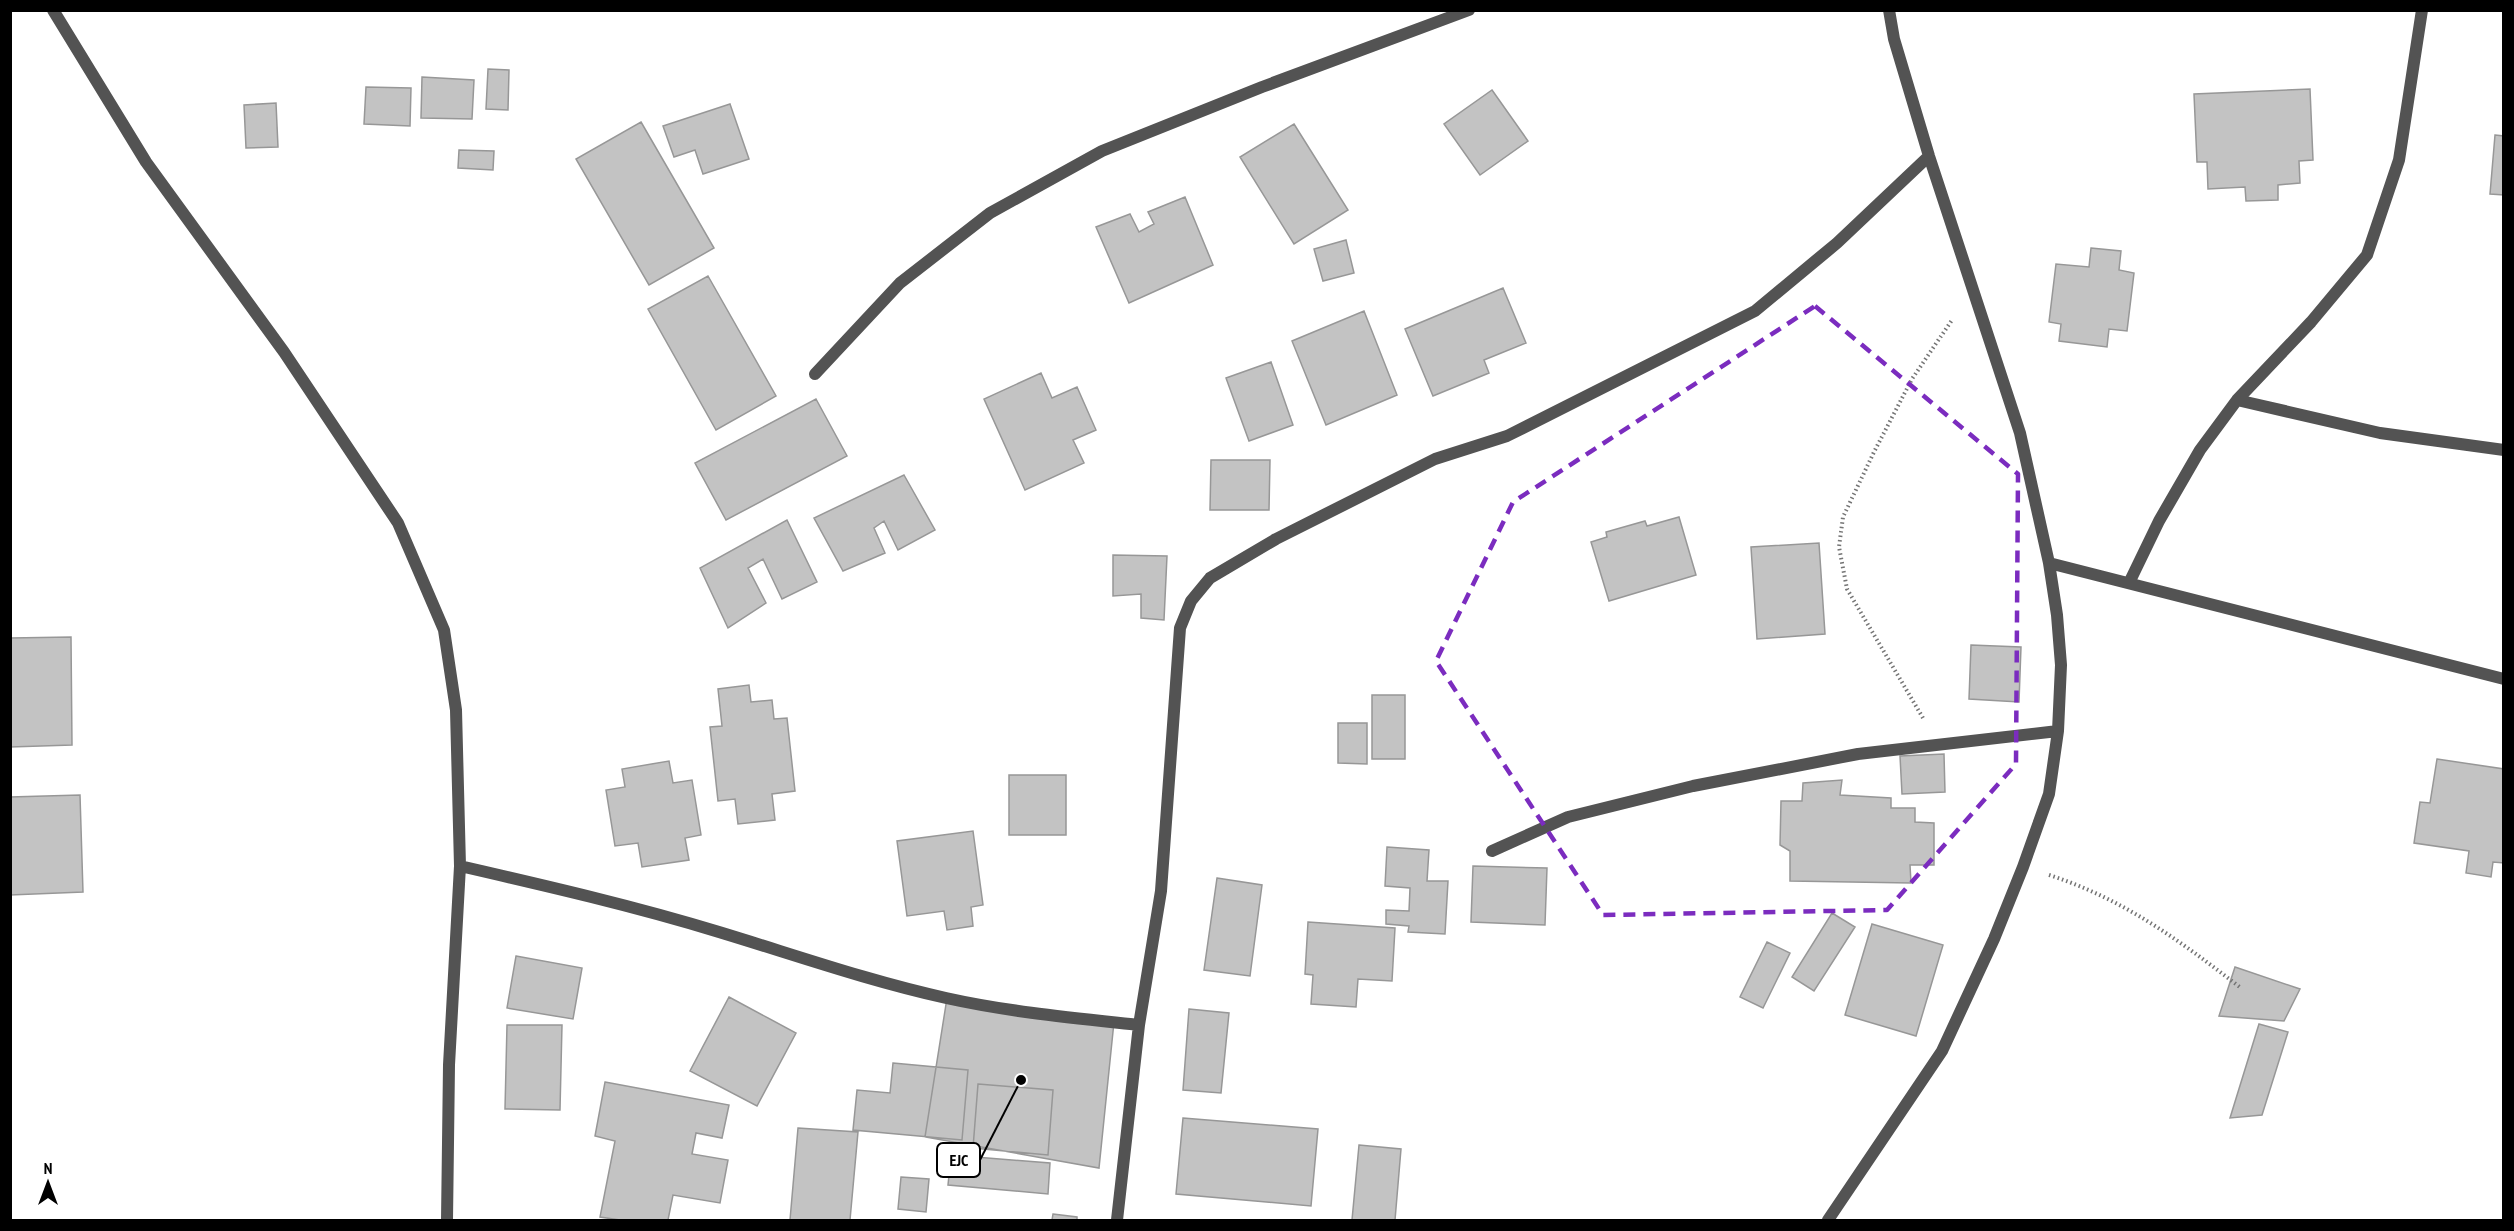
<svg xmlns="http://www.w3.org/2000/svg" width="2514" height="1231" font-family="'PT Sans Narrow',sans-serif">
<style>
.building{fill:#c3c3c3;stroke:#979797;stroke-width:1.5}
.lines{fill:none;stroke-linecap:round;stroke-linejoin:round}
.path{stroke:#757575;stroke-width:4;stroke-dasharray:1.5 3;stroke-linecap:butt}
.minor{stroke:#535353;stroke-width:12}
.marked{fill:none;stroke:#7b2cbf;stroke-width:4.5;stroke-dasharray:12 8;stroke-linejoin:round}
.leader{fill:none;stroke:#000;stroke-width:2}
.callout-dot{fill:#000;stroke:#fff;stroke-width:2}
.callout{fill:#fff;stroke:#000;stroke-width:2}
.callout-label{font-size:16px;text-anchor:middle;font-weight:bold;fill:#000}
</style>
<rect width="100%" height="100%" fill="#fff"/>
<path class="building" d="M488,69L509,70L508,110L486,109Z
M422,77L474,80L472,119L421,118Z
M366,87L411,88L410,126L364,124Z
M2310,89L2313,160L2299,161L2300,183L2278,185V200L2246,201L2245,187L2208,189L2207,162H2197L2194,94Z
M1492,90L1528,141L1480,175L1444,124Z
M276,103L278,147L246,148L244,105Z
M730,104L749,159L703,174L695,150L674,157L663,126Z
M641,122L714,248L649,285L576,159Z
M1294,124L1348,210L1294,244L1240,157Z
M2495,135L2504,136V195L2490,194Z
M459,150L494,151L493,170L458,168Z
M1185,197L1213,265L1129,303L1096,227L1130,214L1139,232L1154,224L1148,212Z
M1346,240L1354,273L1323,281L1314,249Z
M2091,248L2121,251L2119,270L2134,273L2127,331L2109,329L2107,347L2059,341L2061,324L2049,322L2056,264L2089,267Z
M708,276L776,396L716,430L648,309Z
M1503,288L1526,343L1484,360L1489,373L1433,396L1405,329Z
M1364,311L1397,395L1326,425L1292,341Z
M1271,362L1293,425L1249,441L1226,378Z
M1041,373L1052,398L1077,387L1096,430L1073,440L1084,463L1025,490L984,399Z
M816,399L847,456L726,520L695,463Z
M1211,460H1270L1269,510H1210Z
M904,475L935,530L898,550L884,521L874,528L885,553L843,571L814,518Z
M1679,517L1696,575L1609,601L1591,542L1607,537L1606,532L1645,521L1647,526Z
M787,520L817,582L782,599L763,559L748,568L766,603L728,628L700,568Z
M1819,543L1825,634L1757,639L1751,547Z
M1113,555L1167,556L1164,620L1141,618V594L1113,596Z
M71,637L72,745L10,747V638Z
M1971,645L2021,647L2019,702L1969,699Z
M749,685L751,702L772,700L774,719L787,718L795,791L772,794L775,820L738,824L735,799L718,801L710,727L722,726L718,689Z
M1372,695H1405V759H1372Z
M1338,723H1367V764L1338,763Z
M1944,754L1945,792L1902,794L1900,756Z
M2437,759L2504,769V863L2493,862L2491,877L2466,873L2469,851L2414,843L2420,802L2430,803Z
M669,761L673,783L692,780L701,835L685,838L689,860L642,867L638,843L615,846L606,790L625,787L622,769Z
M1009,775H1066V835H1009Z
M1842,780L1840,795L1891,798V808H1915V822L1934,823V865H1910L1911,883L1790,881V851L1780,845L1781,801H1802L1803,783Z
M80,795L83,892L10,895V797Z
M973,831L983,905L971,907L973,926L947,930L944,911L907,916L897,841Z
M1387,847L1429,850L1427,881H1448L1445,934L1408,932L1409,926L1386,924V910L1409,911L1410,888L1385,886Z
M1473,866L1547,868L1545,925L1471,922Z
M1217,878L1262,885L1250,976L1204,970Z
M1832,913L1855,927L1814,991L1792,977Z
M1308,922L1395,928L1392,981L1358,979L1356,1007L1311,1004L1313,975L1305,974Z
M1872,924L1943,945L1916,1036L1845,1015Z
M1767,942L1790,953L1763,1008L1740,997Z
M516,956L582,968L573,1019L507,1008Z
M2235,967L2300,989L2284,1021L2219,1016Z
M729,997L796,1033L757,1106L690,1071Z
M947,998L1114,1022L1099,1168L925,1137Z
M1189,1009L1229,1013L1221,1093L1183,1090Z
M2259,1024L2288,1032L2262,1115L2230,1118Z
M507,1025H562L560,1110L505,1109Z
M893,1063L968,1070L962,1140L853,1130L857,1090L890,1093Z
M605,1082L729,1105L722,1138L696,1133L692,1154L728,1160L720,1203L673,1195L668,1220H620L600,1217L615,1141L595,1136Z
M978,1084L1053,1090L1048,1155L973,1148Z
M1183,1118L1318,1129L1311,1206L1176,1194Z
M798,1128L858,1132L850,1220H790Z
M1359,1145L1401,1149L1395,1220H1352Z
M951,1155L1050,1163L1048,1194L948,1185Z
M901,1177L929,1179L926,1212L898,1209Z
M1053,1214L1077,1217V1220H1052Z"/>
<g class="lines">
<path class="path" d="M1923,718L1847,589L1839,547L1843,517L1874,452L1912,379L1952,320
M2049,875C2124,899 2180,941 2241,988"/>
<path class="minor" d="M53,10L146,162L284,352L398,523L444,630L456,710L460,866L449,1065L447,1220
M815,374L900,283L990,213L1102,151L1262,87L1469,10
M2237,400L2380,433L2504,450
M2049,563L2504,679
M2129,583L2159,521L2200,450L2237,400L2311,322L2367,255L2399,160L2422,10
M1492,851L1568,817L1693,786L1858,754L2058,731
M460,866C547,886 634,906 719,932C795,955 869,981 946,998C1009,1012 1074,1018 1139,1025
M1117,1220L1139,1025L1161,891L1180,628L1191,601L1210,578L1276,539L1435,459L1507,436L1755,311L1837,243L1929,156
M1828,1220L1942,1051L1994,939L2023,867L2049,794L2058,731L2061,665L2057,615L2049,563L2020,433L1929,156L1894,39L1889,10"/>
</g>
<path class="marked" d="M1815,306L2018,474L2016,764L1887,910L1603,915L1436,661L1513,502Z"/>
<path class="leader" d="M1021 1080L980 1160"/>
<circle class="callout-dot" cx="1021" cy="1080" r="6"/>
<rect class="callout" x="937" y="1143" width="43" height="34" rx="6"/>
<g class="callout-label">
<text x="959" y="1166">EJC</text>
</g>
<rect width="2514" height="1231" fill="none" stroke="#000000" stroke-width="24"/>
<g transform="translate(48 1183)" stroke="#ffffff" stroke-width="4.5" paint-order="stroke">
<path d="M0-4.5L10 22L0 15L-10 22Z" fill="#000000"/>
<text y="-9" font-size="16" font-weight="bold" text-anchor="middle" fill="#000000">N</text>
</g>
</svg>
